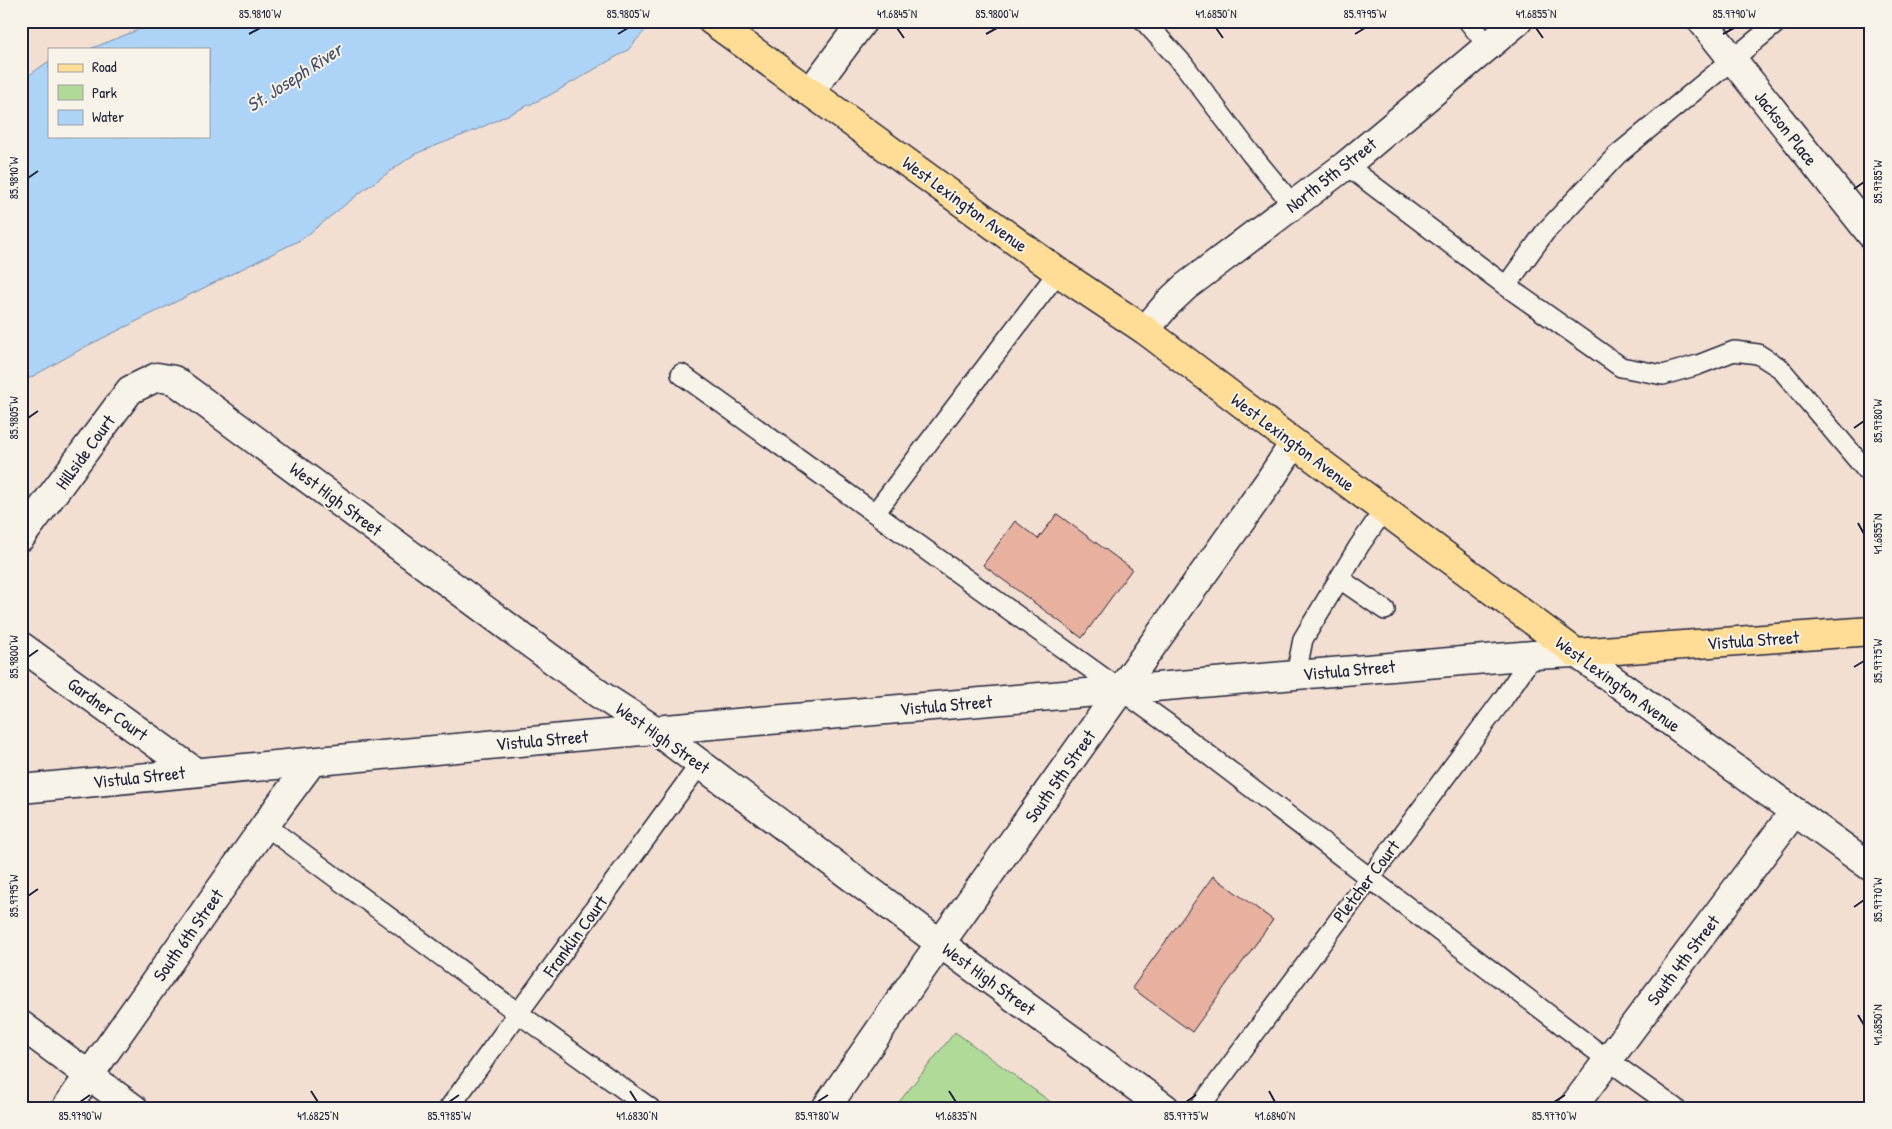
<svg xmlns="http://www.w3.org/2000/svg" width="1892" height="1129" font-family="'Patrick Hand',sans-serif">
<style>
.green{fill:#b0da98;stroke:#697e6a}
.water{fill:#add3f7;stroke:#758cac}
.building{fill:#e8b09f;stroke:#22223b}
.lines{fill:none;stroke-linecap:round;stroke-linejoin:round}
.lane-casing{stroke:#22223b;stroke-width:22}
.street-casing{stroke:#22223b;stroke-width:31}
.secondary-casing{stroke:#22223b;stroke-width:31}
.primary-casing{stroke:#22223b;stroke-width:31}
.lane{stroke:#f7f3e8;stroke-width:19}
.street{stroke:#f7f3e8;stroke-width:28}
.secondary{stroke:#f7f3e8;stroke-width:28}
.primary{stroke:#ffdd96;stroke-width:28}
.ticks{fill:none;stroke:#22223b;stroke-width:2}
.labels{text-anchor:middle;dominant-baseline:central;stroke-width:4;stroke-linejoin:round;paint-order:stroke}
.street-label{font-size:18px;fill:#22223b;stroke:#f7f3e8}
.water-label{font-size:19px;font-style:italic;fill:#454e6a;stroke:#f7f3e8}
.neatline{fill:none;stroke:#22223b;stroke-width:2}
.ticks-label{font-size:12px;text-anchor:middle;fill:#22223b}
</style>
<rect width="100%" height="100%" fill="#f2dfd2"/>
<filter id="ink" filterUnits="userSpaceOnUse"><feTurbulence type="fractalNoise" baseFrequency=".02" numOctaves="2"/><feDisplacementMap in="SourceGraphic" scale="10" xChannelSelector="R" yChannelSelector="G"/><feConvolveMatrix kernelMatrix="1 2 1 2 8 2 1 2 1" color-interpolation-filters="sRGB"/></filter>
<g filter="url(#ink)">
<path class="green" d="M955,1032L1059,1108L895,1107Z"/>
<path class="water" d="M160,21H653L628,50L550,95L478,129L415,154L365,189L302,239L83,348L21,383V81L49,61V136H209V49H90Z"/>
<path class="building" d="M1057,514L1132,569L1082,638L983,565L1015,521L1038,539Z
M1213,876L1273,920L1192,1032L1132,988Z"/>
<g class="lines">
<g class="lane-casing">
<path id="lane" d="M1144,21L1184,65L1251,154L1293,205
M1468,21L1488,46
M1346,165L1506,286L1621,367L1663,375L1698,365L1734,351L1758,354L1780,368L1871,476
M1506,286L1545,232L1617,155L1779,21
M681,374L1168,724L1608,1060L1675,1108
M875,513L1058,272
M1340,579L1385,610
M1296,675L1303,639L1359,546L1384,510
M265,825L518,1013L650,1108
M449,1108L700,764
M1199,1108L1503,699L1533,655"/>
</g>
<g class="street-casing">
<path id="street" d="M1702,21L1871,234
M810,92L863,21
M1145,330L1169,302L1185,287L1346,165L1518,21
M21,537L130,390L157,377L174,380L599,694L655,730
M21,646L194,771
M66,1108L279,806L311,763
M826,1108L917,976L1270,480L1294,443
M1572,1108L1794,812"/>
</g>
<g class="secondary-casing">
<path id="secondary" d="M655,730L941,944L1165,1108
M21,789L584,736L1296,675L1533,655L1576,653L1871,867
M21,1025L133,1108"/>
</g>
<g class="primary-casing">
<path id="primary" d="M712,21L1058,272L1145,330L1294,443L1576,653L1871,631"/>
</g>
<use href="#lane" class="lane"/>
<use href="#street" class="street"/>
<use href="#secondary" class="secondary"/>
<use href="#primary" class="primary"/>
</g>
</g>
<path class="ticks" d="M897,28L904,38M1216,28L1223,38M1536,28L1543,38M249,34L260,28M618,34L628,28M986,34L997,28M1355,34L1365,28M1723,34L1734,28M28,178L38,171M1854,189L1864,182M28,418L38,411M1854,428L1864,421M1858,523L1864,534M28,657L38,650M1854,667L1864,661M28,896L38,889M1854,907L1864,900M1858,1015L1864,1025M311,1091L318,1102M630,1091L637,1102M949,1091L956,1102M1269,1091L1275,1102M80,1102L90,1095M449,1102L459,1095M817,1102L828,1095M1186,1102L1196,1095M1554,1102L1565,1095"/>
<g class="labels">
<g class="street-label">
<text transform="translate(1786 128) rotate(52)">Jackson Place</text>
<text transform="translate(1331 175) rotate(-38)">North 5th Street</text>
<text transform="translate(965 204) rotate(36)">West Lexington Avenue</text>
<text transform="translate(1293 442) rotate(37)">West Lexington Avenue</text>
<text transform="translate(85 452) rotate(-54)">Hillside Court</text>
<text transform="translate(336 499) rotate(37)">West High Street</text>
<text transform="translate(1753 640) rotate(-4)">Vistula Street</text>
<text transform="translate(1349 670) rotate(-5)">Vistula Street</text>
<text transform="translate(1618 684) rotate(36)">West Lexington Avenue</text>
<text transform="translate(946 705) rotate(-5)">Vistula Street</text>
<text transform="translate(108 709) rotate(36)">Gardner Court</text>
<text transform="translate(663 738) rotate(35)">West High Street</text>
<text transform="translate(542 740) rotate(-5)">Vistula Street</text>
<text transform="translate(1060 776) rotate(-55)">South 5th Street</text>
<text transform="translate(139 777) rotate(-6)">Vistula Street</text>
<text transform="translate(1366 881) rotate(-53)">Pletcher Court</text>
<text transform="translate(188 935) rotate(-55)">South 6th Street</text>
<text transform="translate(575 936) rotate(-54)">Franklin Court</text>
<text transform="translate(1683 960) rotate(-53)">South 4th Street</text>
<text transform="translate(989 979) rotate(36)">West High Street</text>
</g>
<g class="water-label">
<text transform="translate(294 77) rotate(-33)">St. Joseph River</text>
</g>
</g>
<rect width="1892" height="1129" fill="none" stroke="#f7f3e8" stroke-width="55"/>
<rect x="48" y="48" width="162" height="90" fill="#f7f3e8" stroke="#a29fa3"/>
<rect x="58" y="64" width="25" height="8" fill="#ffdd96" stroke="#a29fa3"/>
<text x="92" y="72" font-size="15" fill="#22223b">Road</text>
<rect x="58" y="85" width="25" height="15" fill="#b0da98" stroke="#a29fa3"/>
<text x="92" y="98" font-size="15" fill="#22223b">Park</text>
<rect x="58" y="110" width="25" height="15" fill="#add3f7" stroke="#a29fa3"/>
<text x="92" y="122" font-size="15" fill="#22223b">Water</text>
<rect x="28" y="28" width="1836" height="1074" class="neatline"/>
<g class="ticks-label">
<text x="260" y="18">85.9810°W</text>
<text x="628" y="18">85.9805°W</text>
<text x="897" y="18">41.6845°N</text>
<text x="997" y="18">85.9800°W</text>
<text x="1216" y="18">41.6850°N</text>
<text x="1365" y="18">85.9795°W</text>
<text x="1536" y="18">41.6855°N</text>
<text x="1734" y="18">85.9790°W</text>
<text transform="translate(14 178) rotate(-90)" y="4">85.9810°W</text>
<text transform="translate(1878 182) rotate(-90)" y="4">85.9785°W</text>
<text transform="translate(14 418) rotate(-90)" y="4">85.9805°W</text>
<text transform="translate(1878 421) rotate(-90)" y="4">85.9780°W</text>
<text transform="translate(1878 534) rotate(-90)" y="4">41.6855°N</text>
<text transform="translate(14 657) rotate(-90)" y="4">85.9800°W</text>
<text transform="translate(1878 661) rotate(-90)" y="4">85.9775°W</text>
<text transform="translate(14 896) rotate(-90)" y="4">85.9795°W</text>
<text transform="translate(1878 900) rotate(-90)" y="4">85.9770°W</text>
<text transform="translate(1878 1025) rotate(-90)" y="4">41.6850°N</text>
<text x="80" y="1120">85.9790°W</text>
<text x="318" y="1120">41.6825°N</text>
<text x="449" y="1120">85.9785°W</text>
<text x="637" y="1120">41.6830°N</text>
<text x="817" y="1120">85.9780°W</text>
<text x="956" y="1120">41.6835°N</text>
<text x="1186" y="1120">85.9775°W</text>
<text x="1275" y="1120">41.6840°N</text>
<text x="1554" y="1120">85.9770°W</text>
</g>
</svg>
